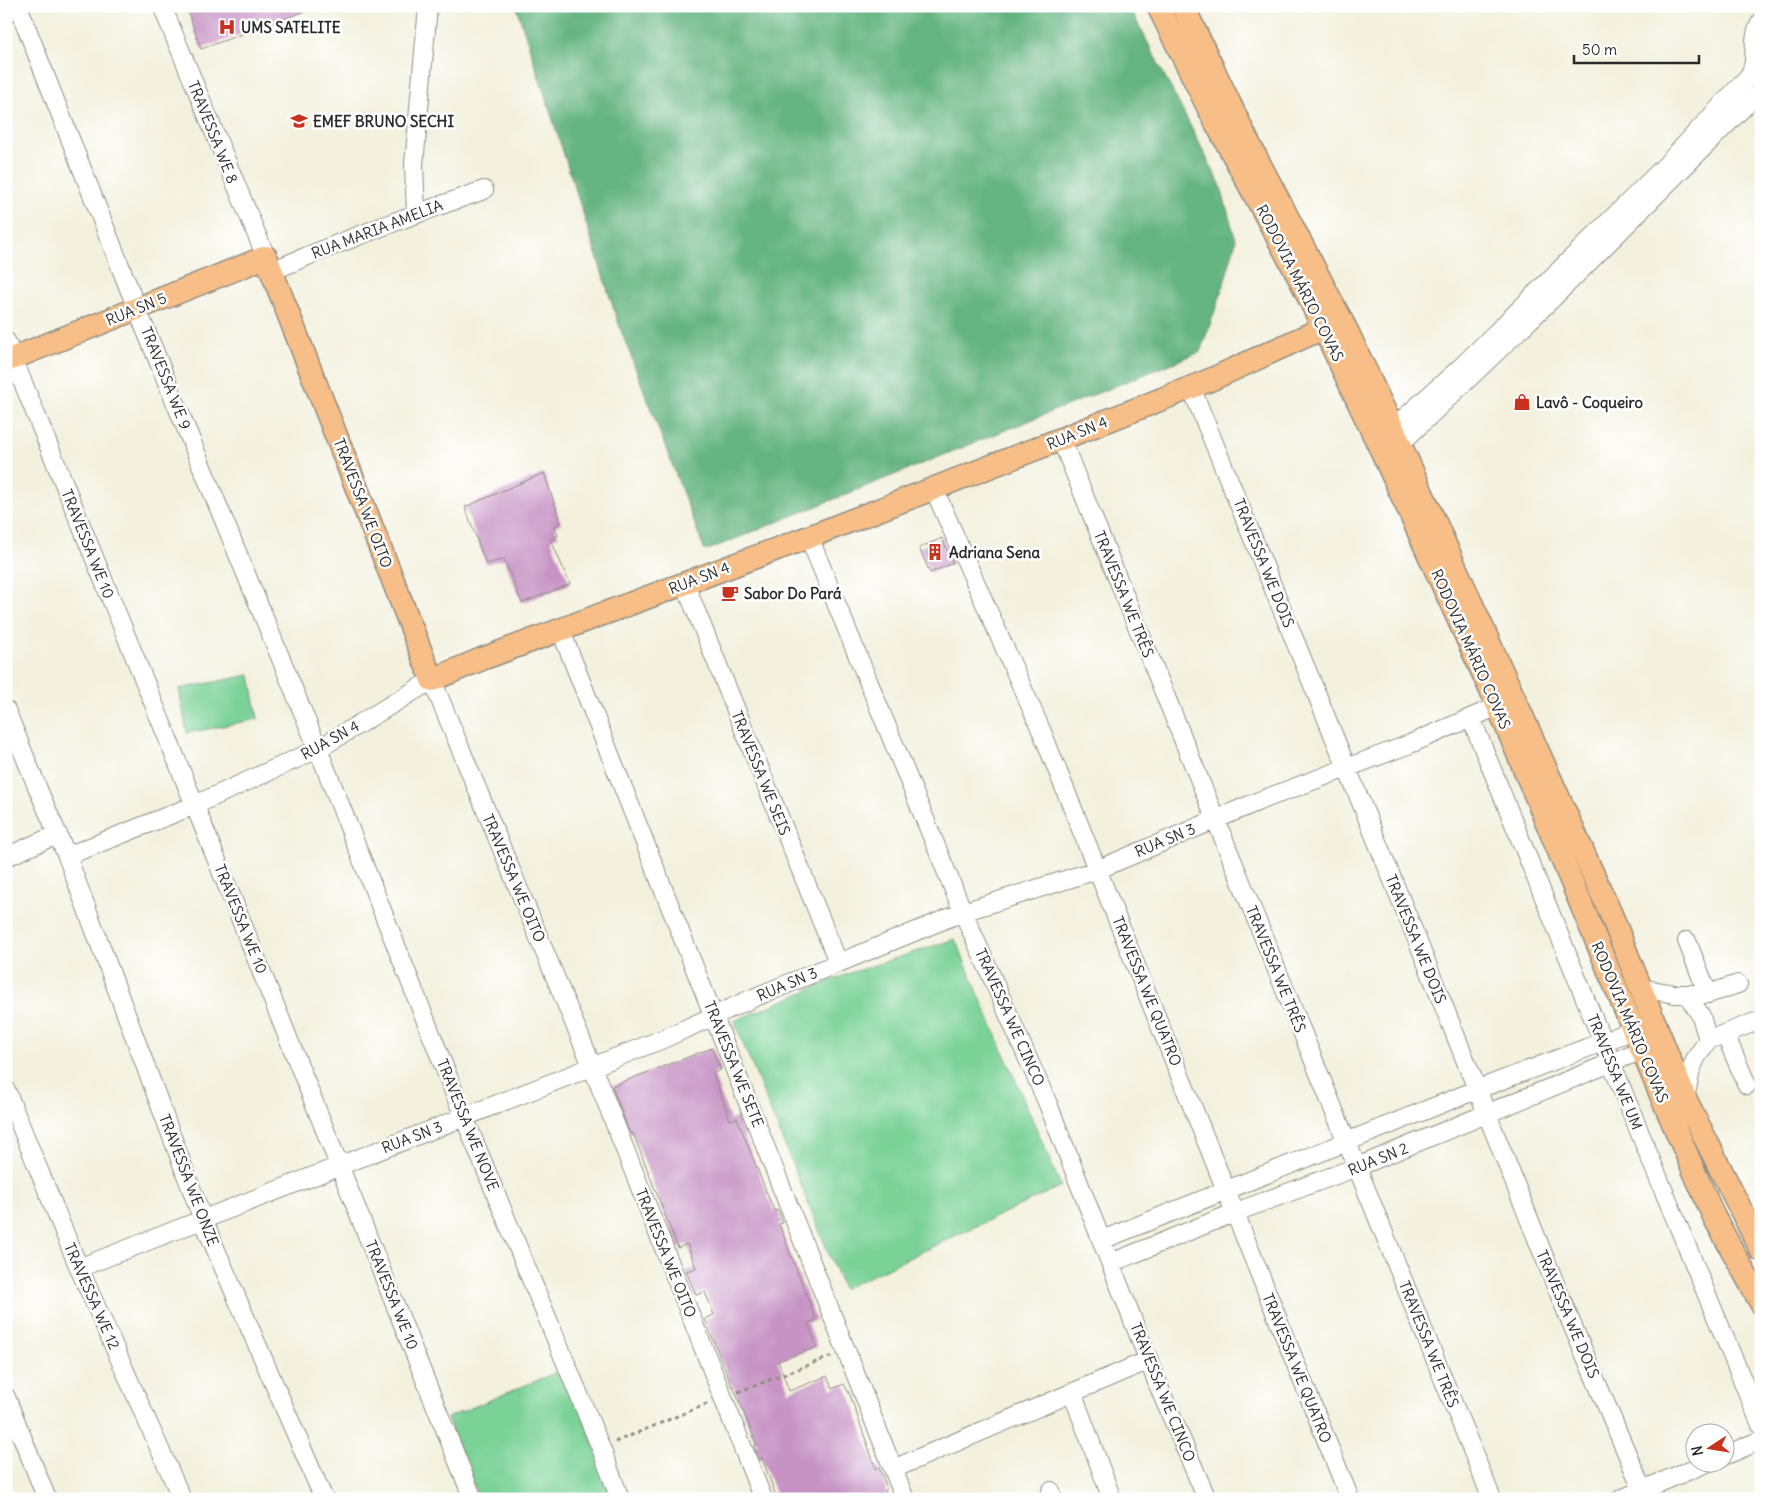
<svg xmlns="http://www.w3.org/2000/svg" width="1767" height="1505" font-family="Delius,sans-serif">
<style>
.green{fill:#7ad297;stroke:#527e61}
.forest{fill:#63b480;stroke:#477056}
.building{fill:#c693c4}
.lines{fill:none;stroke-linecap:round;stroke-linejoin:round}
.minor-casing{stroke:#8f8e84;stroke-width:20}
.major-casing{stroke:#8f8e84;stroke-width:25}
.path{stroke:#8f8e84;stroke-width:3;stroke-dasharray:4 4;stroke-linecap:butt}
.minor{stroke:#fff;stroke-width:18}
.major{stroke:#f7be87;stroke-width:22}
.labels{text-anchor:middle;dominant-baseline:central;stroke-width:5;stroke-linejoin:round;paint-order:stroke}
.poi-label{font-size:15px;font-weight:bold;fill:#2b2b2b;stroke:#fff;text-anchor:start}
.street-label{font-size:15px;fill:#2b2b2b;stroke:#fff}
</style>
<rect width="100%" height="100%" fill="#fff"/>
<filter id="ink" filterUnits="userSpaceOnUse"><feTurbulence type="fractalNoise" baseFrequency=".02" numOctaves="2"/><feDisplacementMap in="SourceGraphic" scale="10" xChannelSelector="R" yChannelSelector="G"/><feConvolveMatrix kernelMatrix="1 2 1 2 8 2 1 2 1" color-interpolation-filters="sRGB"/></filter>
<filter id="wash" filterUnits="userSpaceOnUse"><feTurbulence type="fractalNoise" baseFrequency=".0096" numOctaves="4" result="noise"/><feDisplacementMap in="SourceGraphic" scale="20" xChannelSelector="R" yChannelSelector="G"/><feGaussianBlur stdDeviation="1.12" result="paint"/><feColorMatrix in="noise" values="0 0 0 0 0 0 0 0 0 0 0 0 0 0 0 0 0 1.4 0 .05"/><feComposite in="paint" operator="in"/></filter>
<g filter="url(#wash)">
<rect width="100%" height="100%" fill="#f3f0dd"/>
<path class="green" d="M250,675L258,719L187,733L179,689Z
M955,939L1061,1186L843,1289L734,1021L850,973Z
M564,1369L616,1499H479L447,1418Z"/>
<path class="forest" d="M516,6H1129L1220,184L1236,241L1221,294L1200,352L705,551L619,325Z"/>
<g id="blocks">
<path class="building" d="M186,6H314V8L201,49Z
M544,473L561,523L555,526L558,536L551,540L570,584L522,603L504,559L486,564L465,507Z
M942,538L953,563L930,573L919,548Z
M712,1048L721,1070L713,1073L730,1120L737,1118L774,1211L778,1210L783,1223L779,1224L816,1320L808,1323L817,1347L778,1361L789,1391L827,1376L832,1389L844,1384L850,1395L876,1469L879,1467L887,1488L885,1489L888,1499H777L762,1458L759,1460L754,1446L757,1445L733,1386L732,1387L705,1319L714,1315L705,1292L696,1295L686,1271L696,1268L687,1244L678,1248L633,1133L630,1134L629,1131L612,1086Z"/>
</g>
</g>
<g filter="url(#ink)">
<use href="#blocks" fill-opacity="0" stroke="#8f8e84" stroke-width="1"/>
<g class="lines">
<g class="minor-casing">
<path id="minor" d="M18,6L137,309L318,749L464,1117L601,1448L620,1499
M162,6L266,257
M416,214L414,165L428,6
M272,271C341,241 412,215 484,190
M6,341L173,751L473,1499
M1191,387L1416,937L1562,1301L1642,1489
M1392,429L1461,367L1664,167L1748,77C1760,62 1749,41 1761,22
M1061,439L1492,1499
M1400,444L1553,298L1761,90
M934,489L1042,732L1350,1499
M809,537L963,912L1048,1104L1161,1392L1207,1499
M685,584L838,962
M561,631L905,1499
M6,710L38,789L67,856L203,1220L324,1499
M1471,718L1648,1153L1761,1425
M67,856L195,805L318,749L432,680L592,1066L763,1499
M6,857L58,834
M1687,941L1708,994
M1640,988L1675,994H1708L1738,984
M1687,994L1701,1016L1708,1040
M1725,1034L1747,1085
M6,1090L79,1268L182,1499
M1685,1098L1691,1070L1696,1058L1708,1040L1755,1022
M1102,1240L1476,1090L1634,1030
M1111,1263L1236,1212L1357,1167L1642,1050
M79,1268L663,1039L753,998L963,912L1097,870L1259,801L1410,744L1498,706
M1072,1392L1112,1499
M6,1397L47,1499
M1724,1456L1761,1440
M893,1469L1149,1360
M1051,1491L1053,1499
M1621,1499L1709,1462"/>
</g>
<g class="major-casing">
<path id="major" d="M1158,6L1214,119L1302,283L1383,454L1498,706L1663,1100L1714,1217L1761,1303
M1183,6L1246,138L1347,331L1400,444L1610,912L1685,1098L1761,1250
M6,361L266,257L432,680L482,659L809,537L1061,439L1210,380L1341,320"/>
</g>
<path class="path" d="M738,1392L832,1356
M615,1442L709,1403"/>
<use href="#minor" class="minor"/>
<use href="#major" class="major"/>
</g>
</g>
<defs>
<g id="hospital-bare" transform="scale(1.35)"><path d="M-5-5h3v3.5h4V-5h3V5h-3V1.5h-4V5h-3Z" fill="#c8321e" stroke="#fff" stroke-width="2.5" paint-order="stroke"/></g>
<g id="school-bare" transform="scale(1.35)"><path d="M0-5L7-2L0 1L-7-2ZM-4 1L0 2.5L4 1V4Q0 6-4 4Z" fill="#c8321e" stroke="#fff" stroke-width="2.5" paint-order="stroke"/></g>
<g id="shop-bare" transform="scale(1.35)"><path d="M-5-2.5h2.3a2.7 3.5 0 0 1 5.4 0H5L5.5 6h-11ZM-1.5-2.5h3a1.5 2.3 0 0 0-3 0Z" fill="#c8321e" stroke="#fff" stroke-width="2.5" paint-order="stroke"/></g>
<g id="building-bare" transform="scale(1.35)"><path d="M-4-6H4V6H1V3H-1V6H-4ZM-2.5-4.3h1.7v1.8h-1.7ZM.8-4.3h1.7v1.8H.8ZM-2.5-1h1.7V.8h-1.7ZM.8-1h1.7V.8H.8Z" fill="#c8321e" stroke="#fff" stroke-width="2.5" paint-order="stroke"/></g>
<g id="cafe-bare" transform="scale(1.35)"><path d="M-5.5-4.5H6V0H3Q3 3.5 0 3.5H-2.5Q-5.5 3.5-5.5 0ZM3-3.2v2h1.7v-2ZM-6 4.5H4V6H-6Z" fill="#c8321e" stroke="#fff" stroke-width="2.5" paint-order="stroke"/></g>
</defs>
<g fill-rule="evenodd">
<use href="#hospital-bare" x="227" y="27"/>
<use href="#school-bare" x="299" y="121"/>
<use href="#shop-bare" x="1522" y="402"/>
<use href="#building-bare" x="935" y="552"/>
<use href="#cafe-bare" x="730" y="593"/>
</g>
<g class="labels">
<g class="poi-label">
<text x="241" y="27">UMS SATELITE</text>
<text x="313" y="121">EMEF BRUNO SECHI</text>
<text x="1536" y="402">Lavô - Coqueiro</text>
<text x="949" y="552">Adriana Sena</text>
<text x="744" y="593">Sabor Do Pará</text>
</g>
<g class="street-label">
<text transform="translate(213 132) rotate(68)">TRAVESSA WE 8</text>
<text transform="translate(377 229) rotate(-21)">RUA MARIA AMELIA</text>
<text transform="translate(1300 283) rotate(63)">RODOVIA MÁRIO COVAS</text>
<text transform="translate(136 309) rotate(-22)">RUA SN 5</text>
<text transform="translate(166 378) rotate(68)">TRAVESSA WE 9</text>
<text transform="translate(1077 433) rotate(-22)">RUA SN 4</text>
<text transform="translate(363 503) rotate(69)">TRAVESSA WE OITO</text>
<text transform="translate(88 544) rotate(68)">TRAVESSA WE 10</text>
<text transform="translate(1264 563) rotate(68)">TRAVESSA WE DOIS</text>
<text transform="translate(699 578) rotate(-21)">RUA SN 4</text>
<text transform="translate(1124 594) rotate(68)">TRAVESSA WE TRÊS</text>
<text transform="translate(1471 649) rotate(66)">RODOVIA MÁRIO COVAS</text>
<text transform="translate(330 740) rotate(-29)">RUA SN 4</text>
<text transform="translate(761 773) rotate(68)">TRAVESSA WE SEIS</text>
<text transform="translate(1165 840) rotate(-23)">RUA SN 3</text>
<text transform="translate(514 878) rotate(67)">TRAVESSA WE OITO</text>
<text transform="translate(241 919) rotate(68)">TRAVESSA WE 10</text>
<text transform="translate(1416 939) rotate(68)">TRAVESSA WE DOIS</text>
<text transform="translate(1276 969) rotate(68)">TRAVESSA WE TRÊS</text>
<text transform="translate(787 984) rotate(-23)">RUA SN 3</text>
<text transform="translate(1147 991) rotate(68)">TRAVESSA WE QUATRO</text>
<text transform="translate(1010 1017) rotate(66)">TRAVESSA WE CINCO</text>
<text transform="translate(1630 1022) rotate(67)">RODOVIA MÁRIO COVAS</text>
<text transform="translate(734 1064) rotate(68)">TRAVESSA WE SETE</text>
<text transform="translate(1615 1072) rotate(68)">TRAVESSA WE UM</text>
<text transform="translate(468 1125) rotate(68)">TRAVESSA WE NOVE</text>
<text transform="translate(412 1137) rotate(-21)">RUA SN 3</text>
<text transform="translate(1378 1159) rotate(-22)">RUA SN 2</text>
<text transform="translate(189 1180) rotate(69)">TRAVESSA WE ONZE</text>
<text transform="translate(666 1253) rotate(68)">TRAVESSA WE OITO</text>
<text transform="translate(392 1295) rotate(68)">TRAVESSA WE 10</text>
<text transform="translate(92 1296) rotate(66)">TRAVESSA WE 12</text>
<text transform="translate(1568 1314) rotate(67)">TRAVESSA WE DOIS</text>
<text transform="translate(1429 1344) rotate(68)">TRAVESSA WE TRÊS</text>
<text transform="translate(1297 1368) rotate(68)">TRAVESSA WE QUATRO</text>
<text transform="translate(1163 1392) rotate(68)">TRAVESSA WE CINCO</text>
</g>
</g>
<rect width="1767" height="1505" fill="none" stroke="#fff" stroke-width="25"/>
<g transform="translate(1710 1448) rotate(258)"><circle r="24" fill="#ffffff" stroke="#aaaaaa"/>
<path d="M0-4L9 19L0 12L-9 19Z" fill="#c8321e"/>
<text y="-8" font-size="14" font-weight="bold" text-anchor="middle" fill="#2b2b2b">N</text>
</g>
<path d="M1574 55v8h125v-8" fill="none" stroke="#2b2b2b" stroke-width="2.5"/>
<text x="1582" y="55" font-size="15" fill="#2b2b2b" stroke="#ffffff" stroke-width="4" paint-order="stroke">50 m</text>
</svg>
